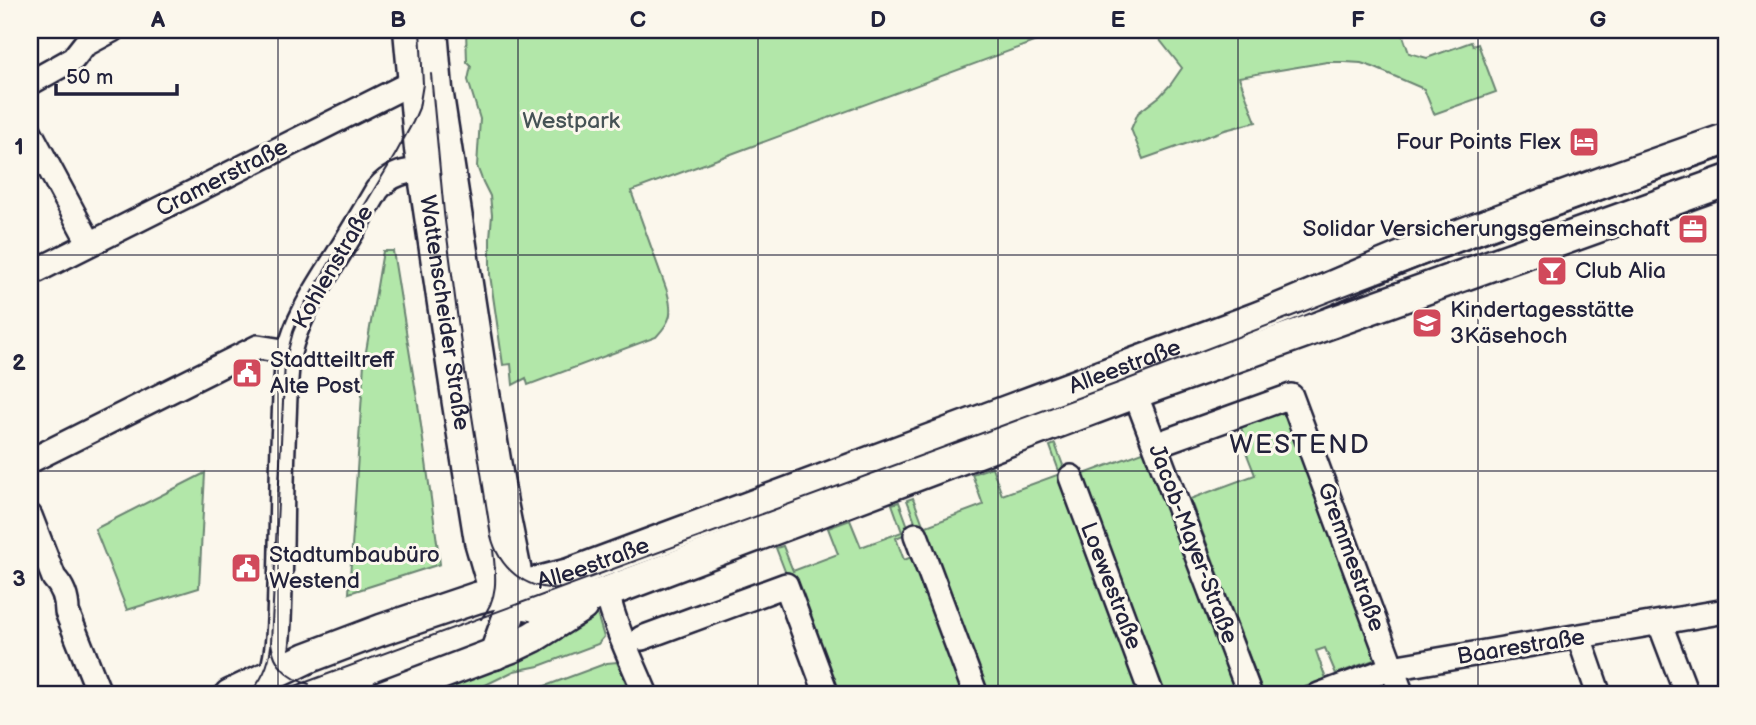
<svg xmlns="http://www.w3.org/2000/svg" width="1756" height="725" font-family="'Balsamiq Sans',sans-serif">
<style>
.green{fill:#b2e7a9;stroke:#6a8472;stroke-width:2}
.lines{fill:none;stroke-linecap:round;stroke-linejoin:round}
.minor-casing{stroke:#22223b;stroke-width:28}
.major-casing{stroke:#22223b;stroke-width:35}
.minor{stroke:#fbf7ec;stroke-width:23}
.major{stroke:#fbf7ec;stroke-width:30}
.tram{stroke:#22223b;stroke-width:2}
.grid{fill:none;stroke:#22223b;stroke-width:2;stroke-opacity:0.55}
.labels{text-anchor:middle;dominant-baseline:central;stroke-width:6;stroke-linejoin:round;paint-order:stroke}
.park-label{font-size:23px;fill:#465356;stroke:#fbf7ec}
.poi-label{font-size:23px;fill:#22223b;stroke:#fbf7ec;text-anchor:start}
.street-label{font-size:23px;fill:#22223b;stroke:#fbf7ec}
.quarter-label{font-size:26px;letter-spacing:2px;fill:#22223b;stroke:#fbf7ec}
.neatline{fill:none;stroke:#22223b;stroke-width:2.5}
.grid-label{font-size:23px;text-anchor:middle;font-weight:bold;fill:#22223b}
</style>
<rect width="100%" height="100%" fill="#fbf7ec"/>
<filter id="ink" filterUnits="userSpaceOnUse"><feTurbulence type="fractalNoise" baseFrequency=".0143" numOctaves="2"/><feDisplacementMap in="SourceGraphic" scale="14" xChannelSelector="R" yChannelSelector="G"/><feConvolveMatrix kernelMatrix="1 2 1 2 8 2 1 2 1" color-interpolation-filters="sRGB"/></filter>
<g filter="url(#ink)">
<path class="green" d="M466,30H1066L631,191L667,291C673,313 672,320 656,337L528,385L526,378L513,385L511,364L503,365L490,275V238L492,215L490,196L483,182L477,166L480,119L468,80L471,66L467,62Z
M1152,30H1401L1409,53L1427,58L1471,42L1473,46L1478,44L1496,92L1434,114L1424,89L1373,67L1361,63L1345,62H1327L1239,77L1256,122L1225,130L1143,159L1131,129L1138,113L1160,96L1171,84L1182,68Z
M383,251H393L419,411L440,564L349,593L364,363Z
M1288,400L1382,657L1336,674L1325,648L1316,651L1326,679L1284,695H1264L1190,499L1255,475L1246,452L1249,450L1238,419Z
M1055,444L1147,689L1130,695H980L907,500L913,498L924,527L983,505L972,474L992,467L1002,495L1060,474L1050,446Z
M1148,450L1240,695H1158L1076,477Z
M205,473L199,588L127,610L95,529Z
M899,502L910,532L896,538L904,560L917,555L969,695H833L776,548L783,546L793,571L838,554L828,528L850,520L861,547L902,532L892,504Z
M597,614L604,637L598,644L539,666L514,671L465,695H418L535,652Z
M617,662L631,695H521L607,663Z"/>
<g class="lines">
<g class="minor-casing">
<path id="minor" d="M30,83L73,59L84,45L112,30
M30,132L90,244
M30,274L413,82
M1135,393L1250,695
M1155,445L1291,396L1402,695
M30,461L258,347L289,352
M1071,477L1152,695
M30,516L54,578C63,587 67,599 67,612L100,695
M916,535L976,695
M607,592C615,628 632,661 646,695
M1660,624L1687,695
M1579,637L1599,695
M642,638L786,585L827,695
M267,686C280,656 279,619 280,587C282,532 281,477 284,422C285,399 285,376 289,353C296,322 313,295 330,268C346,242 362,216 377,190C394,169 413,171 438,168
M1319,695L1392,668L1726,611"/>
</g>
<g class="major-casing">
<g id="major">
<path id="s1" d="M409,30L420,149L458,404L480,541L495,593"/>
<path d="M432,30L437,89L479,362L502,503L519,587L495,654"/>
<path d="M495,593C543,615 559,607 607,592L1135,393L1726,181"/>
<path id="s2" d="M230,695L307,658L381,630L476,598L569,574L647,545L1251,320C1306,299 1359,274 1414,252C1517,213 1622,175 1726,139"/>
<path d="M385,695L512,647L533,637L582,606"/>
</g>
</g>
<use href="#minor" class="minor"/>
<use href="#major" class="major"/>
<path class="tram" d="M431,74L444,213L463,359L491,536C499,568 525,590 559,588
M481,619C499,598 496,576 493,550
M309,684C288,679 274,665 271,643L285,362L293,332L304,305L395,155L413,122L419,108L423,84L420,30
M248,695C262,681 269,666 271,646
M271,695L1118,383L1412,270L1625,192L1726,157"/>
</g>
</g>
<path class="grid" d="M278,30V695M518,30V695M758,30V695M998,30V695M1238,30V695M1478,30V695M30,255H1726M30,471H1726"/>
<defs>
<g id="hotel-square" transform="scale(1.575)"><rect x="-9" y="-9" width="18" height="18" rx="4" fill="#d1495b" stroke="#fbf7ec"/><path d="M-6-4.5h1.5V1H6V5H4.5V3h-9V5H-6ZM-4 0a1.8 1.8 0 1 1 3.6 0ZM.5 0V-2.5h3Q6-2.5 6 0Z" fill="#fff"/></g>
<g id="office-square" transform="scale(1.575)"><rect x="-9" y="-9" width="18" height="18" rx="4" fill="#d1495b" stroke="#fbf7ec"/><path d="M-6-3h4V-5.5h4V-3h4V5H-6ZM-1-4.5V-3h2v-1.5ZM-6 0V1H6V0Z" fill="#fff"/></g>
<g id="bar-square" transform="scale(1.575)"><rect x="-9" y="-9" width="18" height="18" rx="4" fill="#d1495b" stroke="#fbf7ec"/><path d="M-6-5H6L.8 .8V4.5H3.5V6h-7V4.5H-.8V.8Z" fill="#fff"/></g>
<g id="school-square" transform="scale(1.575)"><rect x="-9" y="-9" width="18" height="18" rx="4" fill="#d1495b" stroke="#fbf7ec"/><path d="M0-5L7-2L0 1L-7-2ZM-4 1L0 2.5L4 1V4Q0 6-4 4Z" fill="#fff"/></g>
<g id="civic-square" transform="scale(1.575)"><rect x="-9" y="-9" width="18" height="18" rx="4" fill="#d1495b" stroke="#fbf7ec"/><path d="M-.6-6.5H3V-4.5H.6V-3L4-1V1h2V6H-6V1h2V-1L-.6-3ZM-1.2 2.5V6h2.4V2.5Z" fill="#fff"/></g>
</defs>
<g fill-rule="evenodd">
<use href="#hotel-square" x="1584" y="142"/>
<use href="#office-square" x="1693" y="229"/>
<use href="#bar-square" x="1552" y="271"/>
<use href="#school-square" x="1427" y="323"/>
<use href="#civic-square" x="247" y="373"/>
<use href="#civic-square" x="246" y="568"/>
</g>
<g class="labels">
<g class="park-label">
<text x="571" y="121">Westpark</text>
</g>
<g class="poi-label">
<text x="1561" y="142" text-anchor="end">Four Points Flex</text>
<text x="1670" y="229" text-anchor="end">Solidar Versicherungsgemeinschaft</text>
<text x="1575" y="271">Club Alia</text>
<text x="1450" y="310">Kindertagesstätte<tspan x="1450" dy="26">3Käsehoch</tspan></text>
<text x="270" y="360">Stadtteiltreff<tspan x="270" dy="26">Alte Post</tspan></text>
<text x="269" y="555">Stadtumbaubüro<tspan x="269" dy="26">Westend</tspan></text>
</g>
<g class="street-label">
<text transform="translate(222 178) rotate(-27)">Cramerstraße</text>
<text transform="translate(333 267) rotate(-60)">Kohlenstraße</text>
<text stroke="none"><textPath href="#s1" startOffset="285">Wattenscheider Straße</textPath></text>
<text stroke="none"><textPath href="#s2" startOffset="954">Alleestraße</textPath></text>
<text transform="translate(1193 544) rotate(69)">Jacob-Mayer-Straße</text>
<text transform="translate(1351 557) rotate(70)">Gremmestraße</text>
<text stroke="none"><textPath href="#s2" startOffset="387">Alleestraße</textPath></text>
<text transform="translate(1111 586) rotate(69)">Loewestraße</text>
<text transform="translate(1521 647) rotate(-9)">Baarestraße</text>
</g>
<g class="quarter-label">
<text x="1300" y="445">WESTEND</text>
</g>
</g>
<rect width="1756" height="725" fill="none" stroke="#fbf7ec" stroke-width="77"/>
<path d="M56 84v10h121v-10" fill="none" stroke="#22223b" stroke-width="3.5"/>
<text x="66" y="84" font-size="21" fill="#22223b" stroke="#fbf7ec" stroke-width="5" paint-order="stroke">50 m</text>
<rect x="38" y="38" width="1680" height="648" class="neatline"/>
<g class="grid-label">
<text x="158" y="27">A</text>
<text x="398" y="27">B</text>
<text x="638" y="27">C</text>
<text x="878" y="27">D</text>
<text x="1118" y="27">E</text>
<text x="1358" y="27">F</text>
<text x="1598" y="27">G</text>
<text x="19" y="154">1</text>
<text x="19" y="370">2</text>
<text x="19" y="586">3</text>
</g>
</svg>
